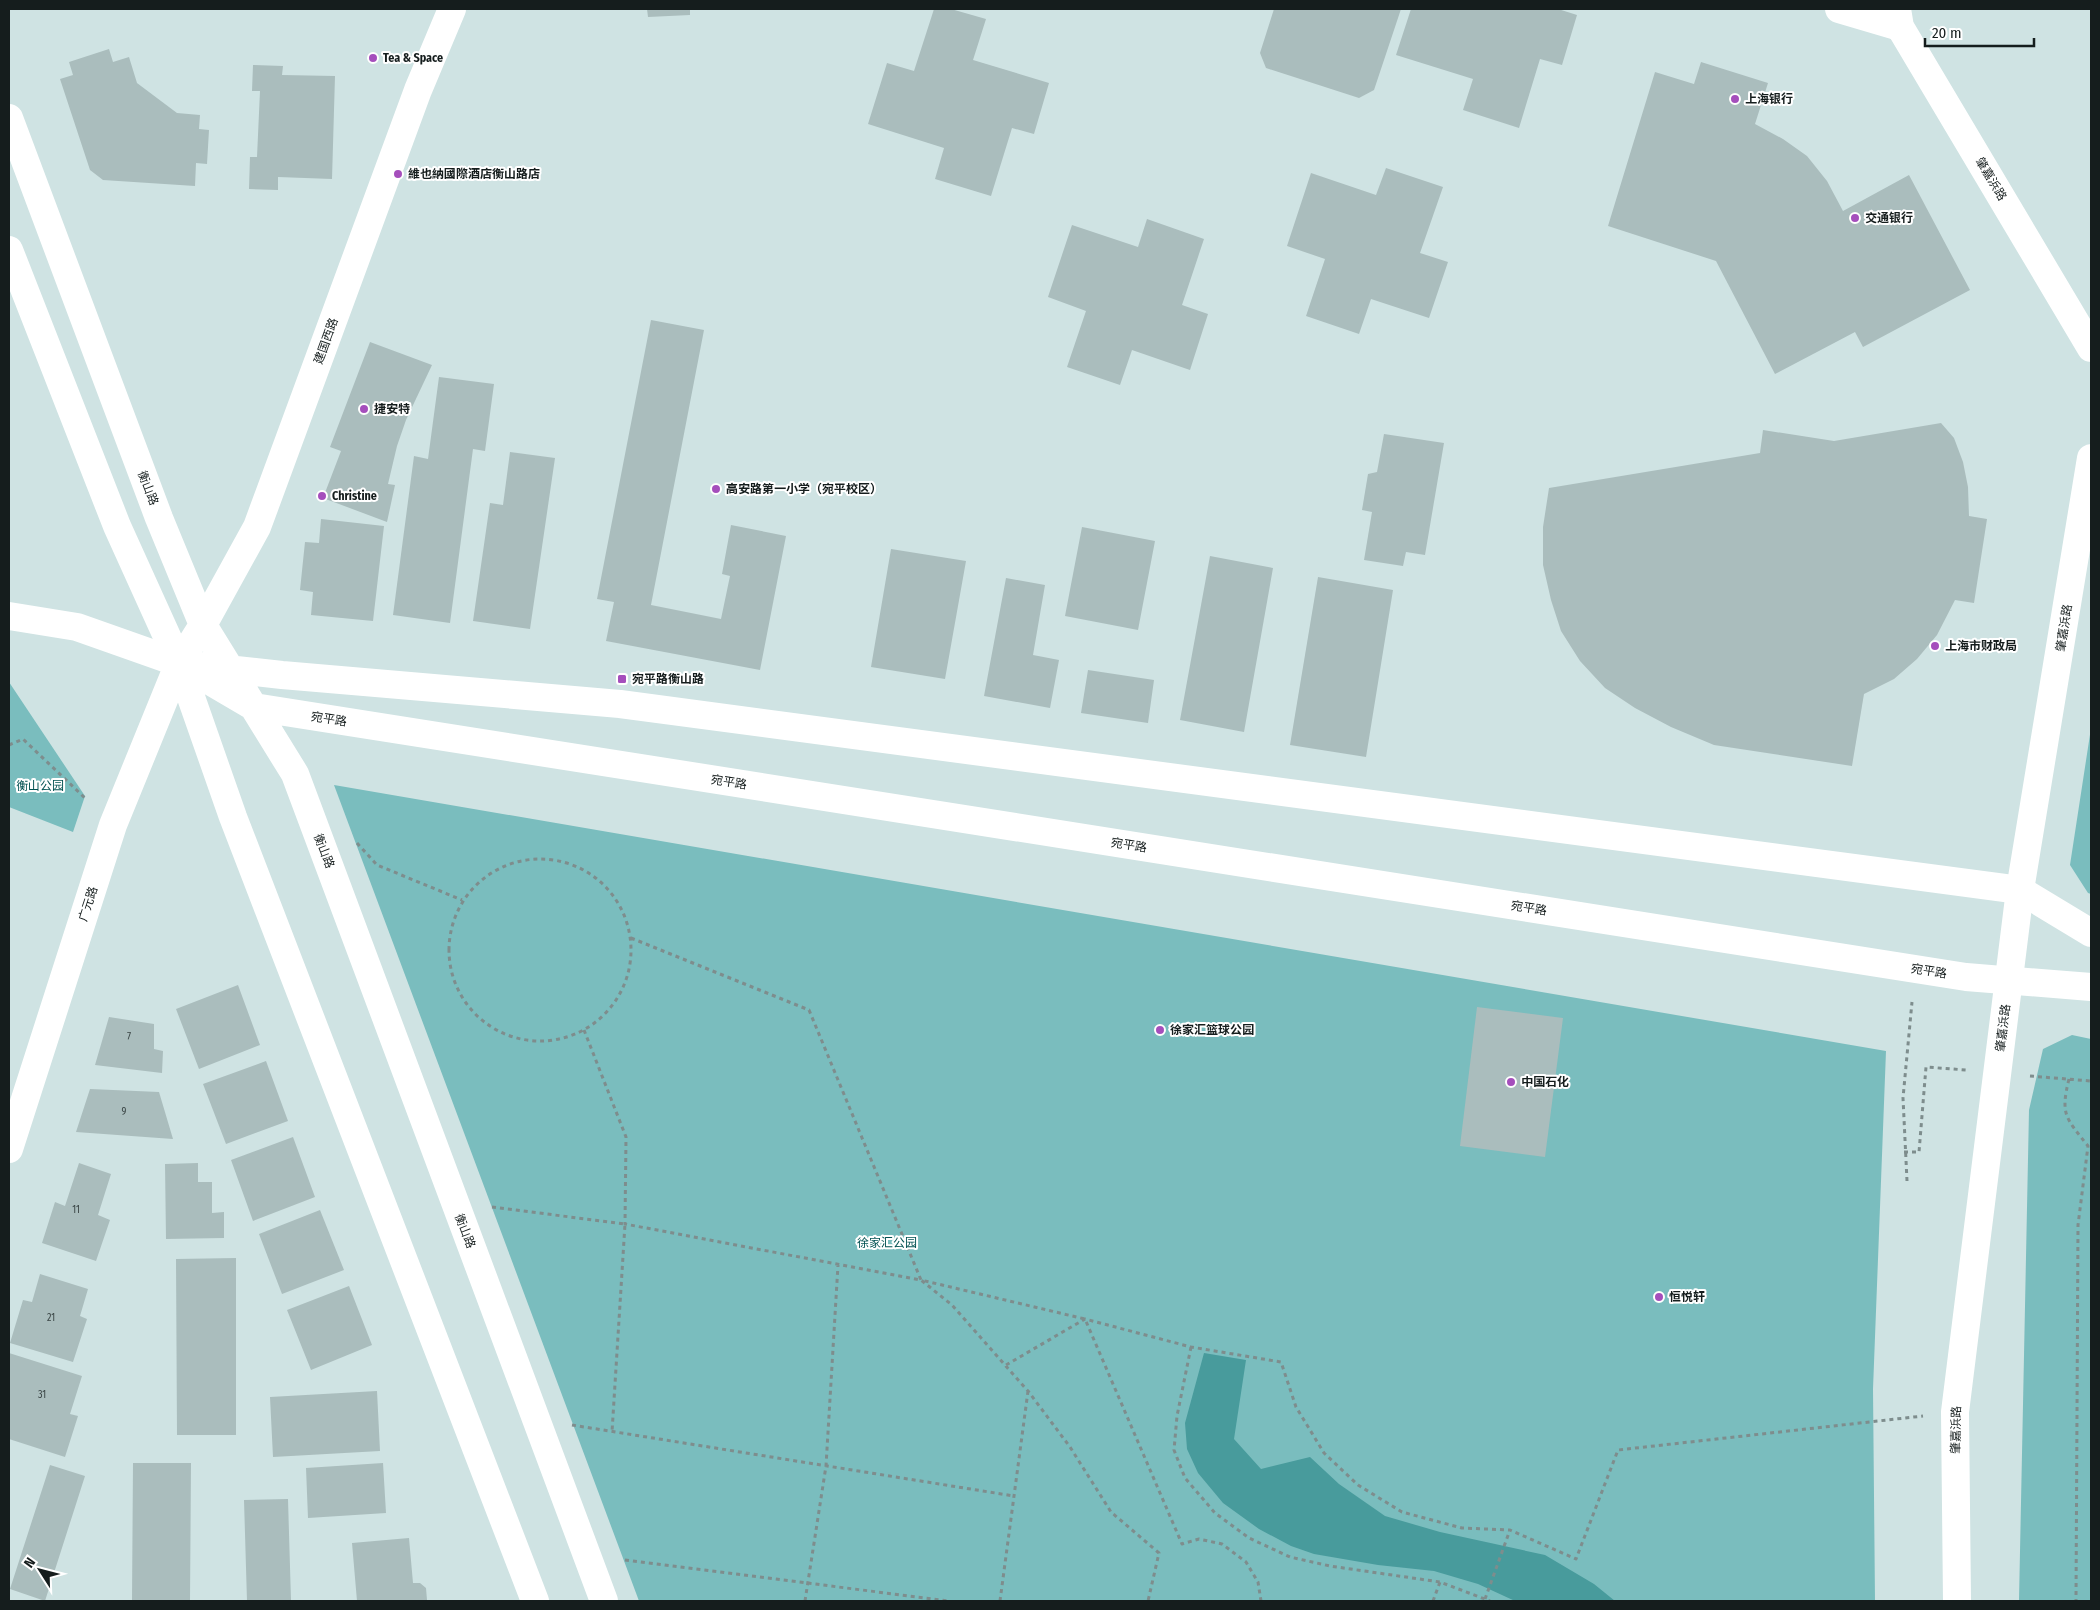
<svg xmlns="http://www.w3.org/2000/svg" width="2100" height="1610" font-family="'Fira Sans Condensed','Noto Sans SC',sans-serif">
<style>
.green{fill:#7abdbe}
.water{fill:#489b9c}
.building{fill:#aabdbd}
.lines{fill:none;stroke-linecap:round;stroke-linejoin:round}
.path{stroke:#7e8d8d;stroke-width:3;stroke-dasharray:4 4;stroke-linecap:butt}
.street{stroke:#fff;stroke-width:28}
.secondary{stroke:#fff;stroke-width:28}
.primary{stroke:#fff;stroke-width:28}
.poi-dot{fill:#a54ebc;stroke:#fff;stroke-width:2}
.labels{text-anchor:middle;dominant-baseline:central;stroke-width:4;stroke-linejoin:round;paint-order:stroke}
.number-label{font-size:10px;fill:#3a4545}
.poi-label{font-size:12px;font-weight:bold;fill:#151d1d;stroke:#fff;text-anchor:start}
.street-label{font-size:12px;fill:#151d1d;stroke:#fff}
.park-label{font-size:12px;fill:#025152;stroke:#fff}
</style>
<rect width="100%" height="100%" fill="#cfe3e3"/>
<path class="green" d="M9,682L85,796L73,832L9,807Z
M2091,728V894L2088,893L2070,865Z
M334,785L1886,1051L1873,1389L1875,1601H639Z
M2072,1035L2091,1039V1601H2019L2029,1110L2043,1049Z"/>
<path class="water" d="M1204,1353L1246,1360L1234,1439L1261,1469L1310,1457L1339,1484L1385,1516L1440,1532L1545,1555L1594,1584L1615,1601H1515L1478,1584L1434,1571L1378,1565L1314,1554L1291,1546L1259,1529L1223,1503L1198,1473L1187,1449L1185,1423Z"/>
<path class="building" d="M647,9H690V15L648,17Z
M934,9H951L986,19L973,60L1049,83L1034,134L1012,128L991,196L935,179L944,148L868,124L887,63L914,71Z
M1274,9H1401L1374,90L1359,98L1266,68L1260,53Z
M1411,9H1558L1577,15L1562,65L1540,59L1519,128L1463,110L1473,79L1396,55Z
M109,49L113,62L129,57L137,83L177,113L200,115L199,129L209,130L207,164L196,163L195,186L103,180L90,170L60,79L73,75L69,62Z
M1701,62L1768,83L1755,124L1783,139L1807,156L1827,181L1843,211L1909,175L1970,290L1863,347L1855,332L1775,374L1716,261L1608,226L1655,72L1694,84Z
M253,65L283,66L282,75L335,76L332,179L278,177V190L249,189L250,157H257L260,91H252Z
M1386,168L1443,187L1420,253L1448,262L1429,318L1371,299L1359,334L1306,316L1325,259L1287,246L1311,173L1376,195Z
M1147,219L1204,239L1182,305L1208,314L1190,370L1132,350L1120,385L1067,367L1086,311L1048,297L1072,225L1138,247Z
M651,320L704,330L651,605L721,619L730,576L722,574L731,525L786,536L760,670L606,641L614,602L597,599Z
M370,342L432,365L406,420L397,446L388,484L395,485L387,522L323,498L341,451L330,447Z
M439,377L494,384L485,451L473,449L450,623L393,615L414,456L428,459Z
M1941,423L1954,438L1963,462L1968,487L1969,516L1987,519L1974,603L1955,600L1937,635L1917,659L1894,679L1864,694L1852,766L1714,745L1671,727L1635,708L1605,688L1580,661L1561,631L1551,600L1543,565V527L1549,488L1760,453L1763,430L1834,441Z
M1384,434L1444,443L1425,555L1406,552L1403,566L1364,560L1372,512L1362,510L1368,474L1377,472Z
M510,452L555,458L530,629L473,621L490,503L503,505Z
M321,519L384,526L373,621L311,615L313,592L300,590L305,542L319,543Z
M1082,527L1155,541L1138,630L1065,616Z
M891,549L966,561L945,679L871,667Z
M1210,556L1273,568L1244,732L1180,720Z
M1318,577L1393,590L1366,757L1290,745Z
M1006,578L1045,585L1033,655L1059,660L1050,708L984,696Z
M1088,670L1154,680L1148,723L1081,713Z
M238,985L260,1045L199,1069L176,1009Z
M1477,1007L1563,1018L1545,1157L1460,1146Z
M109,1017L154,1024V1049L163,1051L162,1073L95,1065Z
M266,1061L288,1121L226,1144L203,1084Z
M90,1089L159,1092L173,1139L76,1132Z
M293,1137L315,1197L253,1221L231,1160Z
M79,1163L111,1174L98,1215L110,1220L96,1261L42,1243L55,1202L65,1206Z
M198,1163V1182H212V1213L224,1212V1238L166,1239L165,1164Z
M320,1210L344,1270L282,1294L259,1234Z
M236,1258V1435H177L176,1259Z
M40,1274L88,1289L80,1316L87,1319L73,1362L10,1343L23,1300L32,1302Z
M349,1286L372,1345L311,1370L287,1310Z
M9,1353L82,1376L70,1414L78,1416L65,1457L9,1439Z
M377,1391L380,1451L273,1457L270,1397Z
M133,1463H191L190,1601H132Z
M383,1463L386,1513L308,1518L306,1468Z
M50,1465L85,1476L45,1601L10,1589Z
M288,1499L291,1601H247L244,1500Z
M409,1538L413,1583H420L426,1588L427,1600L357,1601L352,1543Z"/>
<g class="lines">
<path class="path" d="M9,745L23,739L87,800
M357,843L377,865L462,900
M449 950a91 91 0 1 1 182 0a91 91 0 1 1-182 0Z
M631,938L809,1010L921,1280L1085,1319L1182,1544L1199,1539L1222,1544L1246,1562L1258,1582L1261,1601
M584,1030L626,1137L625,1224L921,1280L952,1305L1028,1391L1070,1447L1111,1512L1159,1553L1148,1601
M2030,1076L2091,1081
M2069,1079C2060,1115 2066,1118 2088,1146L2078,1225L2076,1601
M1904,1152H1919L1926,1067L1966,1070
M1907,1181L1903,1098L1912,1002
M492,1207L625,1224L612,1432
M1191,1347L1177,1416L1174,1450L1185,1478L1215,1513L1249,1538L1290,1557L1330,1566L1440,1582L1490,1601
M1006,1365L1085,1319L1191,1347L1281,1362L1296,1407L1324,1453L1358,1485L1402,1512L1462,1528L1510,1530L1576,1559L1618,1450L1923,1416
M572,1425L1014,1496
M625,1560L949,1601
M1485,1599L1510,1530
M805,1601L826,1466L838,1265
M1000,1601L1028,1391
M1433,1601L1440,1582"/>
<path class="street" d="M1839,9L1900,27
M9,616L77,627L179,663"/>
<path class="secondary" d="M1897,9L1900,27L2091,348
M9,118L159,518L203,625L295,774L604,1601
M9,250L117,526L179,663L233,817L535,1601
M179,663L254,707L1966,977L2091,987
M190,665L282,675L620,704L2020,890L2091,933
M9,1149L113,825L179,663L203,625L257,527L418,90L452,9"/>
<path class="primary" d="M1957,1601L1955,1412L2020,890L2091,458"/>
</g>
<g class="poi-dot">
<circle cx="373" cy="58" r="5"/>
<circle cx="1735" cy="99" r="5"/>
<circle cx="398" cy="174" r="5"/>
<circle cx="1855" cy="218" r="5"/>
<circle cx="364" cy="409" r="5"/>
<circle cx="716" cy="489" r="5"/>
<circle cx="322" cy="496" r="5"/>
<circle cx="1935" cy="646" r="5"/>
<rect x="617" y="674" width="10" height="10" rx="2.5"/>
<circle cx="1160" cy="1030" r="5"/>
<circle cx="1511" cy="1082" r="5"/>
<circle cx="1659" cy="1297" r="5"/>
</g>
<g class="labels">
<g class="number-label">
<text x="129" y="1037">7</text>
<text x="124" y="1112">9</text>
<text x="76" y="1210">11</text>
<text x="51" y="1318">21</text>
<text x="42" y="1395">31</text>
</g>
<g class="poi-label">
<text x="383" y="58">Tea &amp; Space</text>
<text x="1745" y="99">上海银行</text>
<text x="408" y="174">維也納國際酒店衡山路店</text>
<text x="1865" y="218">交通银行</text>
<text x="374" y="409">捷安特</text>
<text x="726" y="489">高安路第一小学（宛平校区）</text>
<text x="332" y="496">Christine</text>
<text x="1945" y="646">上海市财政局</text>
<text x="632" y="679">宛平路衡山路</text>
<text x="1170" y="1030">徐家汇篮球公园</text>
<text x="1521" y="1082">中国石化</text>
<text x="1669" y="1297">恒悦轩</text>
</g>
<g class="street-label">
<text transform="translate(1991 179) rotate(59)">肇嘉浜路</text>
<text transform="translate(326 341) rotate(-70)">建国西路</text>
<text transform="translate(148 488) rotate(69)">衡山路</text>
<text transform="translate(2064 628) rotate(-81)">肇嘉浜路</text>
<text transform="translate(329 719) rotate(9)">宛平路</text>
<text transform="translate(729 782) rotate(9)">宛平路</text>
<text transform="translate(1129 845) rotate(9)">宛平路</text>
<text transform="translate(324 851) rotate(69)">衡山路</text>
<text transform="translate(88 904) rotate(-72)">广元路</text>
<text transform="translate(1529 908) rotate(9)">宛平路</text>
<text transform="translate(1929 971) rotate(9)">宛平路</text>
<text transform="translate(2003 1028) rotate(-83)">肇嘉浜路</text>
<text transform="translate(465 1231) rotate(69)">衡山路</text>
<text transform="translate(1956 1430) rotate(-89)">肇嘉浜路</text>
</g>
<g class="park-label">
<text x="40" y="786">衡山公园</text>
<text x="887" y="1243">徐家汇公园</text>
</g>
</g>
<rect width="2100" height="1610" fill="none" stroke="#151d1d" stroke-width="20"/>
<g transform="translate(40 1570) rotate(306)" stroke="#ffffff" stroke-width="4" paint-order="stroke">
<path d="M0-4L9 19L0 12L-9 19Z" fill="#151d1d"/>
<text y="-8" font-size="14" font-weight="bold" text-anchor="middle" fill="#151d1d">N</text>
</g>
<path d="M1925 38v8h109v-8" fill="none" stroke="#151d1d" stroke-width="2.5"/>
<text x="1932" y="38" font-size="15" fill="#151d1d" stroke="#ffffff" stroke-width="4" paint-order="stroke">20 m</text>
</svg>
